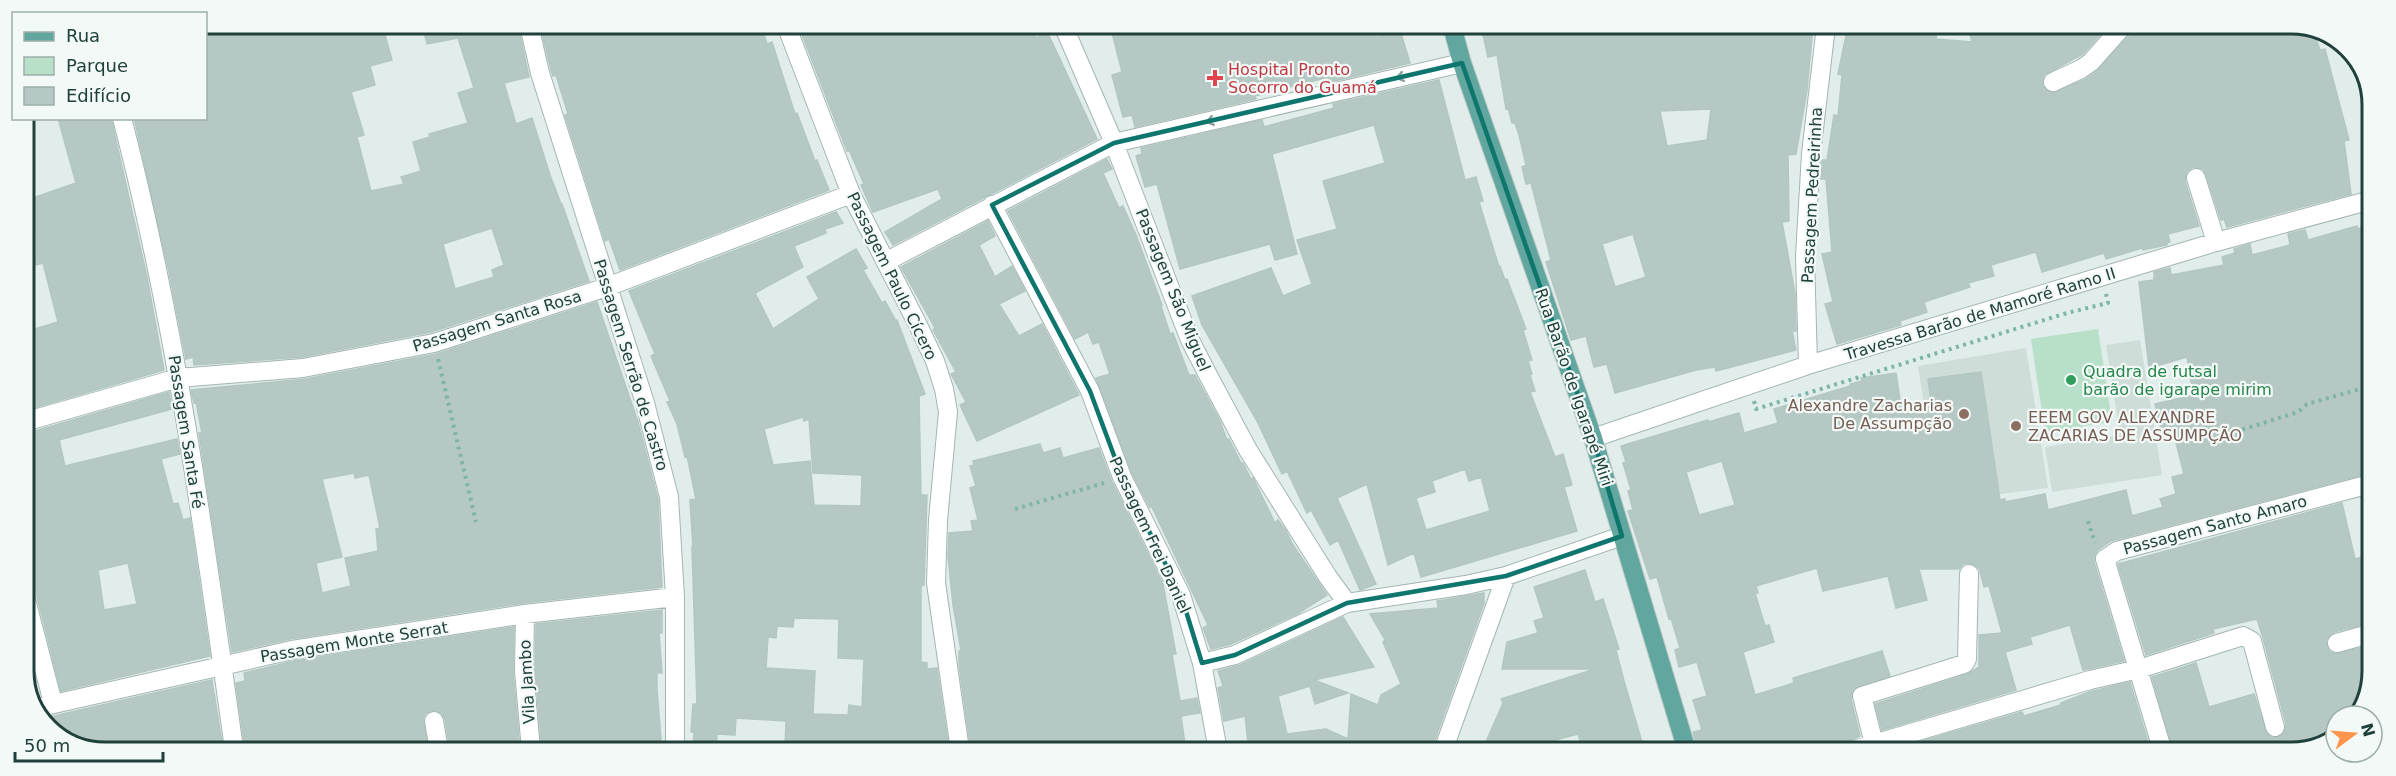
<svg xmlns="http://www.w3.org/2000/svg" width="2396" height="776" font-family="'DejaVu Sans',sans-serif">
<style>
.built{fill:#cfddd9}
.green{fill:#b8e0c9}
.building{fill:#b6c8c3;stroke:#b3c7c2;stroke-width:1.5;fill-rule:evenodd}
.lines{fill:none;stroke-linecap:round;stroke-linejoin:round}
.minor-casing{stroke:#a3b6b2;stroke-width:20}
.major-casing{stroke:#c1cac8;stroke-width:20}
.path{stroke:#7fb4ab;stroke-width:4;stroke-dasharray:3 4.5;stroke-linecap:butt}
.minor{stroke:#fff;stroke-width:18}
.major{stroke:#61a7a0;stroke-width:18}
.oneway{stroke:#90a09e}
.marked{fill:none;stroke:#0f766e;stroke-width:4.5;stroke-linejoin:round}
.health-dot{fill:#e0444e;stroke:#f2f9f7;stroke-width:2}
.leisure-dot{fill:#2e9e5b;stroke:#f2f9f7;stroke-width:2}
.education-dot{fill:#8d6e63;stroke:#f2f9f7;stroke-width:2}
.labels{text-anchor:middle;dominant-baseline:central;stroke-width:4.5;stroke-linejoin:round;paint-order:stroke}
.health-label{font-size:16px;fill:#be3a42;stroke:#f2f9f7;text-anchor:start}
.street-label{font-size:16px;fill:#20403c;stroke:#f2f9f7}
.leisure-label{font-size:16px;fill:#27864d;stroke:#f2f9f7;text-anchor:start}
.education-label{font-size:16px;fill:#785e54;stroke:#f2f9f7;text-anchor:end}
.rim{fill:none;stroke:#20403c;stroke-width:3}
</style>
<rect width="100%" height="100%" fill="#e1edea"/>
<path class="built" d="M2140,340L2162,475L2052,492L2045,447L2120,435L2106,345Z
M2026,348L2048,488L1939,502L1918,366Z"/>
<path class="green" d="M2098,329L2112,422L2045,432L2031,339Z"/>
<path class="building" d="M206,24H382L392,60L370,66L375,85L351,92L364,135L357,137L371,191L404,184L401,177L421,171L413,142L430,137L429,134L468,123L458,93L474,88L458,38L427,44L422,24L518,25L529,77L504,83L516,124L532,118L550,175L561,204H562L589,281L431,332L302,357L194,365L193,357L186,359L169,272L134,118H206ZM492,228L504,265L492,270L494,277L455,289L443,244Z
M540,25H648L650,32L674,25H761L767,44L772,42L795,114L797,113L815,161L817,160L829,190L620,270L609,239L605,241L565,115L568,114L556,75L553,76L551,70Z
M825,25H872L873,29L886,25H1033L1036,38L1047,32L1053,44L1097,139L893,245L885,232L942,199L938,189L873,212L861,185L864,184L849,150L847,151L801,32Z
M1110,25L1372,26L1375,37L1400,30L1410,63L1326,83L1325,78L1255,96L1256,99L1135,127L1132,115L1123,117L1112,75L1122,72Z
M1481,26H1638L1640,32L1687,35V26H1813L1807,90L1796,154L1788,155L1789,221L1782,222L1795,293L1796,331H1792L1796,350L1716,371L1715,367L1696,370L1615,393L1607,364L1594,367L1586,336L1571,340L1546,262L1551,260L1531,183L1526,184L1522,167L1526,165L1519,135L1515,123H1512L1508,108L1506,109L1497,55L1488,57ZM1711,109L1707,140L1667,146L1660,111ZM1633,234L1646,277L1615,287L1602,244Z
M1848,26H1937L1936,39L1972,42L1968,26L2107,27L2083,54L2044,75L2042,82L2043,87L2053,93L2086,79L2097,71L2128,37L2143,31L2141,27H2312L2320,50L2325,49L2349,140L2344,141L2351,194L2227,227L2224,219L2221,220L2206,174L2203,169L2193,167L2187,171L2185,181L2199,226L2168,234L2170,242L2167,243V245L2143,250L2142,248L2106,259L2104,253L2042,272L2036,252L1991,265L1994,276L1968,283L1970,287L1924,302L1927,312L1900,321L1901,325L1837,344L1825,304L1833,302L1822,254L1832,252L1826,179H1821L1822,160H1827L1834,115L1838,116L1842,75L1838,74Z
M1439,80L1465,180L1476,177L1483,201L1479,202L1499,267L1500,266L1505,280L1507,279L1526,329L1523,330L1532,360L1528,361L1532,374L1530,375L1535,391L1530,392L1555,457L1563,454L1572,485L1564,487L1577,531L1421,577L1414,553L1388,565L1367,484L1337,498L1376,584L1360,590L1338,540L1330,545L1311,510L1307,513L1287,471L1282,474L1258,423L1202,325L1192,296L1271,268L1283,296L1312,284L1297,240L1337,229L1323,181L1385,163L1374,125L1272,154L1297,254L1275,260L1270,244L1180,269L1157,184L1145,187L1136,156L1142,154L1141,148L1262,120L1264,127L1334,108L1333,104ZM1465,469L1469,481L1481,477L1490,511L1426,530L1416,498L1435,492L1432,481Z
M58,118H111L147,277L164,370L33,408L27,387L24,388V332L58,322L43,263L24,268V201L76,183Z
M1107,159L1112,169L1103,173L1119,208L1123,206L1136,235L1162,305L1161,306L1170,334L1173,333L1189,375H1195L1220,421L1227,440L1229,439L1241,463H1243L1251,479L1253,478L1257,486L1275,523L1278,520L1286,531L1293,545L1327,595L1297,614L1231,644L1211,649L1203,628L1208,625L1150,503V508L1132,473L1096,378L1110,374L1099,342L1093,344L1088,332L1075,339L1008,211Z
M836,212L843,223L825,229L826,233L794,246L803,267L755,293L773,329L819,299L807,277L856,249L867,268L863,270L882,303L885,301L896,321L897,320L925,394L919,396L921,495H927L924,585L921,586V662L927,663V669L937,668L949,750H836L785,747L786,721L736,718L735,735L717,734L716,750H693L694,732H691L693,704H697L692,547H693L690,500L696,499L687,456L685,457L677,424L667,402L670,401L651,356L655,354L629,291ZM803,417L804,421L809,419L813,473L862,475L861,506L814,505L810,461L773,465L764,429ZM794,618L839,619L838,658L864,659L862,707L849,705L848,715L813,714L815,671L766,668L768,637L776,638L777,626L793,627Z
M988,221L995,236L979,245L995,277L1012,266L1025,291L999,304L1019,336L1042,324L1079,395L977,441L960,405L966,402L951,374L956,372L933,330L935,328L901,267Z
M2371,225L2370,473L2111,541L2098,550L2094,556V562L2124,661L2083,670L2070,625L2030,637L2032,644L2005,652L2016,690L1882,730L1875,704L1968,674L1979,667V635L2002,633L1989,586L1984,587L1979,568L1969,563L1963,564L1959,569H1919L1927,600L1896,608L1888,576L1823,591L1817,568L1756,586L1758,593H1755L1765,626L1769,625L1774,642L1743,652L1755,695L1794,683L1793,678L1882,651L1890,676L1854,689L1851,699L1860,736L1842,743L1839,751H1698L1693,732L1702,730L1693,700L1707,696L1697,662L1679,667L1675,650L1680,648L1671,618L1669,619L1657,577L1650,579L1628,511L1633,510L1628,491L1631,490L1623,463L1626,462L1621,446L1708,420V422L1739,413L1744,433L1778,423L1774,409L1850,386V384L1862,381L1861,378L1896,373L1901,406L1931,402L1928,379L1981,372L2000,500L2005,499V502L2045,494L2048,510L2126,490L2132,516L2163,507L2160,499L2176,494L2172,477L2184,474L2173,431L2162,434L2155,404L2193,395L2187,357L2149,368L2139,282L2154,280V272L2170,268L2171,275L2224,265L2222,257L2235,253L2234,249L2250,244L2252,255L2290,245L2288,234L2305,230L2308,240L2357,226V229ZM1722,461L1735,505L1699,515L1686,472Z
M597,302L638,422L658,499L662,587L523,603L290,639L232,652L199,433H202L196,402L194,403L191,390L305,379L436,354ZM354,473L355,478L369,475L380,528L376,529L378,551L345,558L351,586L322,593L316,563L342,557L322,479Z
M169,392L172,409L59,440L65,466L177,439L180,454L161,459L173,504L178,503L183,520L190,518L210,656L61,691L35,589L32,584L24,581V504L34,501L24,468V434ZM128,563L137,604L104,610L98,570Z
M1040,444L1043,453L1060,448L1063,458L1099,448L1112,482L1163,584L1176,654H1172L1180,701L1197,698L1200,713L1181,716L1186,751L971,750L959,665V651H961L953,605L948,556L949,533L973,531L971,521L978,520L970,488L976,486L970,466L974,465L973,461Z
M2342,503L2355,559L2370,555L2369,623L2334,632L2326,641L2329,651L2335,654L2369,646V692L2353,716H2336V737L2291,752H2174L2152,677L2196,663L2209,707L2254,694L2267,734L2273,738L2283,734L2286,724L2263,638L2257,619L2213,629L2214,633L2146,655L2118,564Z
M1585,570L1595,602L1603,599L1619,649L1616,650L1624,681L1644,749L1635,751H1583L1578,734L1548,742L1550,751H1482L1503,703L1501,699L1595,669H1502L1507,642L1538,633L1534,621L1544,618L1534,587Z
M1484,593V603L1431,751H1333L1324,747L1291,751H1249L1245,716L1224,721L1218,688L1223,686L1218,671L1240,665L1343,617L1374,667L1314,680L1348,693L1315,704L1310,686L1278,696L1287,734L1326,729L1348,739L1351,694L1378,705L1381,695L1401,684L1383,642L1385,640L1370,614L1438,608L1437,601Z
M662,610V633H659L662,673H657V690L661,739L660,750H542L535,671L536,624Z
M514,627L513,672L520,750H506L505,745L472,750H450L445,719L442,713L433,710L426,713L423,718L428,750H385V745L365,750L245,749L236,683L245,681L244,673L294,661Z
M24,637L36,682L27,684L24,676Z
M212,680L223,749H84L40,719Z
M2130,682L2151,752L1888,751L2022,712L2024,716L2061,705V703L2089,692Z"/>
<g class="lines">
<g class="minor-casing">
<path id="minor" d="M529,25L540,73L645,403L669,497L675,597V750
M786,25L851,194L917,323L935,361L944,389L948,412L938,520L936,583L960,750
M1063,25L1114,143L1190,340L1208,375L1248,450L1328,577L1347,603
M2053,82L2081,69L2091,62L2122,27
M122,118C176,325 205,538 234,749
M2196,178L2216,242
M992,205L1090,391L1122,477L1181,595L1202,663L1218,751
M887,261L1114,143L1462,63
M1808,365L1805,256L1811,154L1826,26
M24,422L178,378L303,368L434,343L607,287L851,194
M1593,438L1808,365L2216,242L2371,200
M24,592L53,703
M525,614L524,671L531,750
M2337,643L2369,634
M1202,663L1235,655L1347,603L1466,585L1506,576L1622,536
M36,708L292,650L525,614L675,597
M434,721L439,750
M1874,744L1862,696L1964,664L1967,659L1969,574
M1443,751L1506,576
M1850,751L2090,680L2139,669L2243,636L2252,641L2275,727
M2163,752L2105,559L2117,551L2370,484"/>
</g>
<g class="major-casing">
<path id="major" d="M1452,26L1462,63L1593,438L1687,751"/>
</g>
<path class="path" d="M438,359L476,522
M1754,401L1756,409L2067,313L2108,303L2106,294
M2228,434L2298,412L2307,404L2371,386
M1015,509L1104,483
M2088,521L2095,543"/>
<use href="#minor" class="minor"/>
<use href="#major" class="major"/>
</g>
<defs><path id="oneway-shaft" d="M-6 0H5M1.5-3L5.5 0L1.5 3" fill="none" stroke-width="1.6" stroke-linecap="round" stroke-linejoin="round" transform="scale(1.5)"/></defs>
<g class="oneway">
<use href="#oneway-shaft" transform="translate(1405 76) rotate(167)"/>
<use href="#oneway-shaft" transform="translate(1215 120) rotate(167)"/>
</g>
<path class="marked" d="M1462,63L1593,438L1622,536L1506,576L1347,603L1235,655L1202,663L1181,595L1122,477L1090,391L992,205L1114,143Z"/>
<path class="health-dot" d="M1212 69h6v6h6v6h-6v6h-6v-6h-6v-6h6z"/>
<circle class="leisure-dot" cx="2071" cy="380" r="6"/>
<g class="education-dot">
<circle cx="1964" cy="414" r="6"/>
<circle cx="2016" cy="426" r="6"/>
</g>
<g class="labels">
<g class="health-label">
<text x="1228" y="69">Hospital Pronto<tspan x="1228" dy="18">Socorro do Guamá</tspan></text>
</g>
<g class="street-label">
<text transform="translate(1812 195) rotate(-87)">Passagem Pedreirinha</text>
<text transform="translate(892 276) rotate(64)">Passagem Paulo Cícero</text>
<text transform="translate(1173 290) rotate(68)">Passagem São Miguel</text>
<text transform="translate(1980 314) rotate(-17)">Travessa Barão de Mamoré Ramo II</text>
<text transform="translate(497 321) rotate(-17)">Passagem Santa Rosa</text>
<text transform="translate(631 365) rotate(73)">Passagem Serrão de Castro</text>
<text transform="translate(1574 387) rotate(71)">Rua Barão de Igarapé Miri</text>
<text transform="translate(186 432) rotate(81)">Passagem Santa Fé</text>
<text transform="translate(2215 525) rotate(-15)">Passagem Santo Amaro</text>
<text transform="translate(1150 535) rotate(65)">Passagem Frei Daniel</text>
<text transform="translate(354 642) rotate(-9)">Passagem Monte Serrat</text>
<text transform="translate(527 682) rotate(-93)">Vila Jambo</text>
</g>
<g class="leisure-label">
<text x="2083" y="371">Quadra de futsal<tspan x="2083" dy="18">barão de igarape mirim</tspan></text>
</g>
<g class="education-label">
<text x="1952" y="405">Alexandre Zacharias<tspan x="1952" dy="18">De Assumpção</tspan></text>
<text x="2028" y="417" text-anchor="start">EEEM GOV ALEXANDRE<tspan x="2028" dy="18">ZACARIAS DE ASSUMPÇÃO</tspan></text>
</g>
</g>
<path d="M0 0H2396V776H0ZM105 34H2291A71 71 0 0 1 2362 105V671A71 71 0 0 1 2291 742H105A71 71 0 0 1 34 671V105A71 71 0 0 1 105 34Z" fill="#f2f9f7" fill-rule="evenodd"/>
<path class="rim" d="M105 34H2291A71 71 0 0 1 2362 105V671A71 71 0 0 1 2291 742H105A71 71 0 0 1 34 671V105A71 71 0 0 1 105 34Z"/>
<rect x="12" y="12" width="195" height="108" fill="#f2f9f7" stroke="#9eafac" stroke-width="1.5"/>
<rect x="24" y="32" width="30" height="9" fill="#61a7a0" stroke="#9eafac" stroke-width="1.5"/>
<text x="66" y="42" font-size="18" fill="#20403c">Rua</text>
<rect x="24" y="57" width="30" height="18" fill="#b8e0c9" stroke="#9eafac" stroke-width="1.5"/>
<text x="66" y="72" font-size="18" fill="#20403c">Parque</text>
<rect x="24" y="87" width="30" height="18" fill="#b6c8c3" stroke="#9eafac" stroke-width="1.5"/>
<text x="66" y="102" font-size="18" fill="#20403c">Edifício</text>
<g transform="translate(2354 734) rotate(74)"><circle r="28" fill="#f2f9f7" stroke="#9eafac" stroke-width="1.5"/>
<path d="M0-4.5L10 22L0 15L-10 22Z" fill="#ff944d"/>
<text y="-9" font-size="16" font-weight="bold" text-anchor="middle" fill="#20403c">N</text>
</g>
<path d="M15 752v9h148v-9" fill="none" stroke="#20403c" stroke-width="3"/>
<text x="24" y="752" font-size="18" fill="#20403c" stroke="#f2f9f7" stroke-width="4.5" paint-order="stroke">50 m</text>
</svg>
